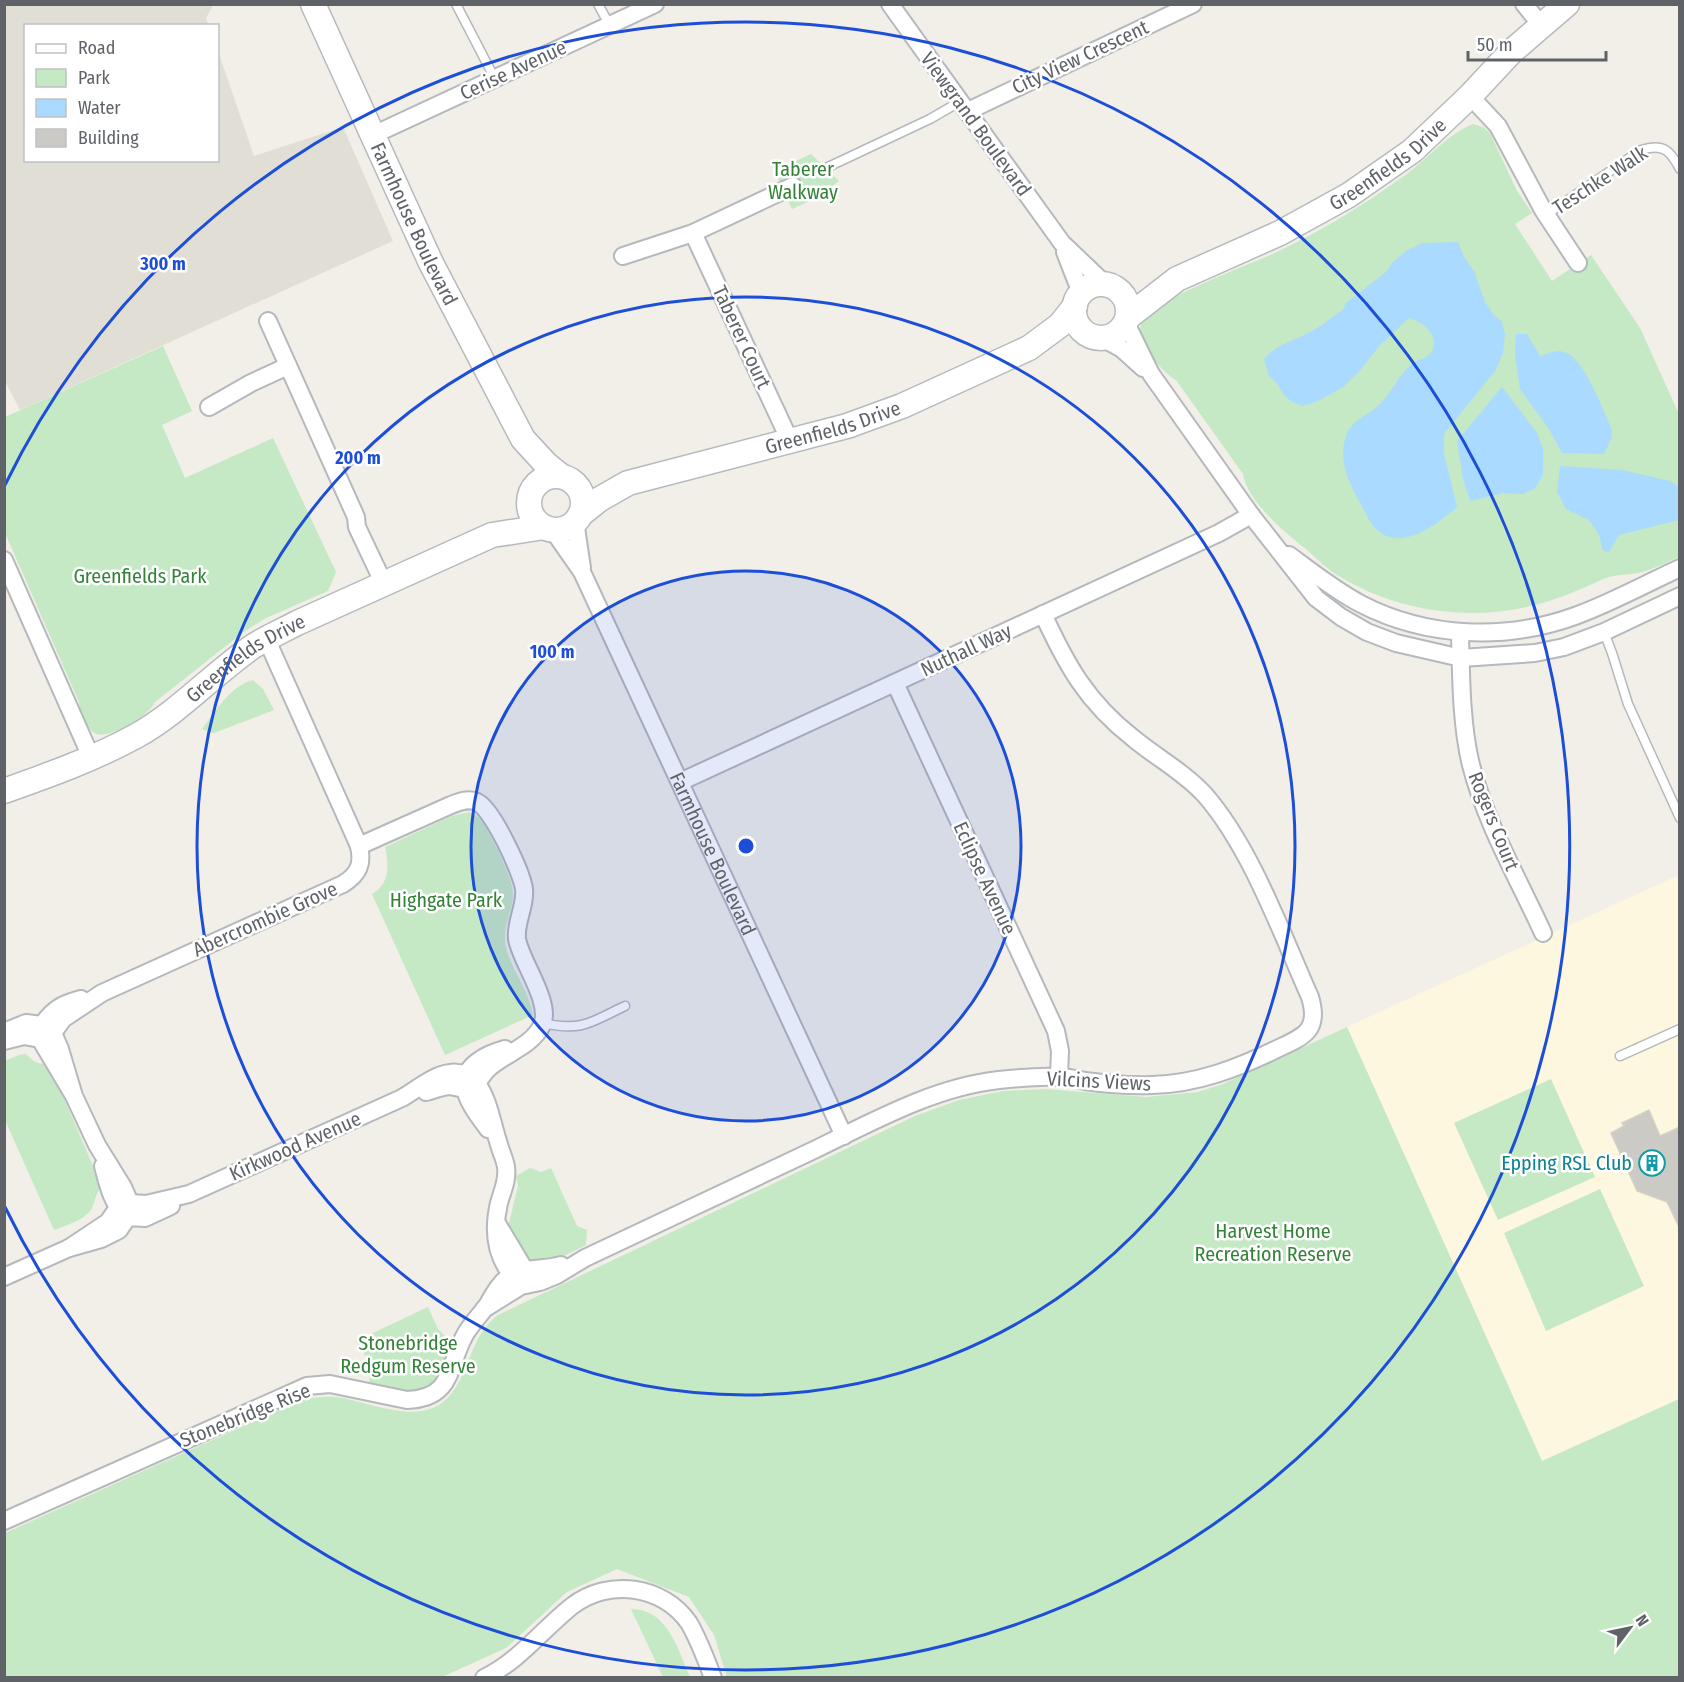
<svg xmlns="http://www.w3.org/2000/svg" width="1684" height="1682" font-family="'Fira Sans Condensed',sans-serif">
<style>
.commercial{fill:#fef7e0}
.education{fill:#e1ded6}
.green{fill:#c5e8c5}
.water{fill:#aadaff}
.building{fill:#cccac5;stroke:#d6d1c6;stroke-width:1.5}
.lines{fill:none;stroke-linecap:round;stroke-linejoin:round}
.lane-casing{stroke:#b5b8bc;stroke-width:11}
.street-casing{stroke:#b5b8bc;stroke-width:20}
.secondary-casing{stroke:#b6babf;stroke-width:27}
.lane{stroke:#fff;stroke-width:8}
.street{stroke:#fff;stroke-width:16}
.secondary{stroke:#fff;stroke-width:24}
.ring{fill:none;stroke:#1d4ed8;stroke-width:3}
.labels{text-anchor:middle;dominant-baseline:central;stroke-width:5;stroke-linejoin:round;paint-order:stroke}
.street-label{font-size:20px;fill:#5f6368;stroke:#fff}
.park-label{font-size:20px;fill:#348238;stroke:#fff}
.culture-label{font-size:20px;fill:#0d838f;stroke:#fff;text-anchor:end}
.centre{fill:#1d4ed8;stroke:#fff;stroke-width:3}
.ring-label{font-size:18px;text-anchor:middle;font-weight:bold;fill:#1d4ed8;stroke:#fff;stroke-width:5;stroke-linejoin:round;paint-order:stroke}
</style>
<rect width="100%" height="100%" fill="#f1efe8"/>
<path class="commercial" d="M1679,875V1399L1543,1462L1347,1027Z"/>
<path class="education" d="M5,4L213,5L206,18L209,25L26,26V160H218V51L254,156L343,127L393,241L20,410L4,379Z"/>
<path class="green" d="M1473,124L1483,127L1490,133L1517,191L1532,213L1515,224L1552,281L1591,255L1640,328L1679,414V557C1667,562 1654,569 1642,572C1630,575 1617,574 1606,578C1589,585 1573,593 1555,599C1483,624 1402,615 1337,575C1324,567 1314,555 1302,546C1282,530 1247,500 1243,474L1176,380C1161,371 1133,340 1142,321C1152,300 1254,263 1279,251C1325,229 1367,203 1408,173C1429,157 1448,134 1473,124Z
M811,154L839,181L814,199L792,209L774,171Z
M163,346L192,411L162,425L185,478L273,438L336,572L328,591L266,618L245,631L155,702C150,715 110,739 96,734C90,731 87,725 84,720C81,714 79,709 79,702L5,533V417Z
M253,680L263,689L274,710L214,733L202,729C215,712 231,685 253,680Z
M469,812L478,817L485,824C493,841 511,874 513,892C514,909 503,924 505,942C509,968 529,989 533,1015L445,1055L372,894C390,884 389,865 385,847L452,816Z
M1347,1027L1542,1461L1679,1399V1677H727L714,1635L689,1597L617,1569L567,1592L506,1648L442,1677H5V1533L304,1399C315,1398 326,1396 337,1397C370,1402 425,1429 451,1394C471,1369 470,1336 498,1315L915,1116L959,1100L1003,1091L1045,1089L1146,1097L1198,1092L1223,1084Z
M26,1054C32,1060 37,1065 46,1063L54,1075L102,1187C95,1194 96,1199 92,1208C85,1220 67,1225 54,1230L5,1120L4,1061L19,1055Z
M1551,1079L1595,1177L1498,1220L1454,1123Z
M530,1168L541,1172L551,1168L577,1226L587,1230L586,1245L562,1257L530,1262L523,1256L509,1227V1223L518,1186L516,1176Z
M1600,1189L1644,1286L1546,1331L1504,1233Z
M428,1307L438,1329L450,1341C446,1353 443,1372 434,1382C419,1400 389,1387 369,1383L371,1365L356,1341Z
M631,1609C668,1609 678,1650 690,1677H663Z"/>
<path class="water" d="M1458,242L1464,257L1474,271L1485,302L1493,314L1502,322L1505,334L1503,353L1495,371L1444,434V453L1457,507C1437,524 1401,553 1376,529C1368,521 1365,510 1359,501C1348,481 1338,460 1346,436C1352,419 1370,415 1382,402C1393,390 1400,373 1413,363C1419,359 1429,358 1432,351C1440,335 1422,321 1409,318L1380,345L1358,373L1343,387L1318,401L1303,406L1292,402L1283,394L1277,383L1269,376L1264,359C1277,344 1292,342 1308,333C1321,327 1332,317 1344,309L1345,304L1386,272L1393,262L1406,251L1423,243Z
M1516,334H1527L1540,356C1550,353 1557,349 1567,353C1584,360 1603,410 1611,427L1612,437L1604,454L1562,453L1549,429L1520,389L1515,354Z
M1502,387L1537,433L1543,448V475L1534,489L1523,494L1504,493L1470,501L1463,479L1457,441Z
M1560,466L1622,470L1670,481L1679,487V520L1619,535L1609,552L1603,551L1599,535L1589,520L1566,509L1557,492Z"/>
<path class="building" d="M1649,1110L1660,1136L1680,1127V1229L1667,1202L1637,1191L1611,1133L1624,1126L1622,1123Z"/>
<g class="lines">
<g class="lane-casing">
<path id="lane" d="M456,4L495,79
M598,4L610,26
M828,167L930,119L961,101
M1546,215L1641,150C1663,143 1670,150 1680,169
M1604,632L1612,653L1628,704L1680,818
M543,1023C582,1032 591,1022 625,1006
M1620,1056L1680,1029"/>
</g>
<g class="street-casing">
<g id="street">
<path d="M890,4L1062,243L1105,284"/>
<path d="M1524,4L1541,25"/>
<path d="M1470,96L1498,126L1543,210L1578,263"/>
<path d="M968,111L1193,4"/>
<path d="M371,136L655,4"/>
<path d="M693,233L790,441"/>
<path d="M1065,252L1081,293"/>
<path d="M623,256L693,233L793,186"/>
<path d="M268,321L356,517L357,527L384,584"/>
<path d="M1126,323L1151,374L1251,515L1316,598L1341,617L1367,632L1396,643L1461,658L1535,653L1564,647L1604,632L1680,596"/>
<path d="M1104,339L1122,349L1143,368"/>
<path d="M209,407L251,383L288,366"/>
<path d="M575,521L582,568"/>
<path id="s1" d="M552,529L582,572L844,1136"/>
<path d="M1289,555C1312,572 1336,591 1361,604C1427,638 1506,641 1575,616C1611,603 1645,584 1680,568"/>
<path d="M4,560L91,757"/>
<path d="M1460,633C1461,674 1461,725 1471,765C1486,824 1518,878 1543,933"/>
<path d="M895,683L1056,1031L1060,1051L1059,1076"/>
<path d="M680,782L1219,533L1251,515"/>
<path d="M359,846L451,805C459,802 468,798 477,802C492,808 522,873 524,889C526,906 515,922 517,939C521,962 552,1002 542,1025C532,1046 506,1053 489,1068C481,1075 479,1085 466,1088C460,1089 454,1086 448,1086C441,1087 433,1090 426,1092"/>
<path d="M4,1032L26,1023L42,1025C53,1009 62,1004 81,999"/>
<path d="M4,1041L24,1036L40,1039L53,1033L63,1019L102,993L343,884C359,874 363,864 359,846L266,638"/>
<path d="M74,1096L60,1049L53,1033L42,1025L40,1039L74,1096L97,1145L123,1187L130,1203L128,1217"/>
<path d="M488,1129C480,1118 467,1102 465,1088C462,1065 487,1054 505,1049"/>
<path d="M103,1166C108,1184 111,1203 126,1215"/>
<path d="M498,1225L525,1270L523,1279"/>
<path d="M69,1248L108,1222L117,1209L130,1203L146,1204L189,1194L402,1098C416,1090 433,1075 450,1073C460,1071 473,1077 478,1085C489,1101 492,1123 498,1141C500,1150 505,1159 506,1167C508,1180 502,1192 499,1203C492,1233 496,1261 519,1283"/>
<path d="M4,1277L69,1248L101,1239L119,1230L128,1217L145,1218L171,1206"/>
<path d="M484,1309L521,1286L540,1282L557,1275L585,1258C661,1222 737,1186 814,1150C872,1122 934,1087 999,1080C1018,1078 1039,1076 1058,1077C1067,1077 1076,1079 1085,1081C1107,1084 1130,1086 1152,1085C1197,1084 1238,1068 1277,1049C1305,1036 1320,1030 1310,997C1281,932 1251,848 1205,795C1184,772 1157,758 1133,738C1087,702 1067,666 1043,614"/>
<path d="M4,1521L307,1386L330,1384L407,1400C455,1398 447,1365 466,1333C472,1323 481,1314 488,1304C494,1293 501,1281 511,1275C525,1267 545,1270 561,1265"/>
<path d="M484,1678C519,1661 542,1630 572,1606C608,1578 663,1585 689,1623C699,1640 706,1659 713,1678"/>
</g>
</g>
<g class="secondary-casing">
<g id="secondary">
<path id="s2" d="M313,4L431,263L523,439L546,464L561,476"/>
<circle cx="1101" cy="311" r="27"/>
<path id="s3" d="M1128,317L1177,279L1280,233L1349,195L1412,151L1470,96L1511,52L1567,4"/>
<circle cx="556" cy="503" r="27"/>
<path id="s4" d="M580,515L600,499L628,483L847,426L902,406L1029,348L1060,325L1075,306"/>
<path id="s5" d="M4,791C49,775 94,759 136,736C179,712 212,675 252,647C266,638 282,631 297,623L492,535L544,527"/>
</g>
</g>
<use href="#lane" class="lane"/>
<use href="#street" class="street"/>
<use href="#secondary" class="secondary"/>
</g>
<circle cx="746" cy="846" r="275" fill="#1d4ed8" fill-opacity=".12"/>
<g class="ring">
<circle cx="746" cy="846" r="275"/>
<circle cx="746" cy="846" r="549"/>
<path d="M5 485A824 824 0 1 1 5 1207"/>
</g>
<defs>
<g id="building-ring" transform="scale(1.35)"><circle r="9.5" fill="#fff" stroke="#0f9aa8" stroke-width="1.5"/><path d="M-4-6H4V6H1V3H-1V6H-4ZM-2.5-4.3h1.7v1.8h-1.7ZM.8-4.3h1.7v1.8H.8ZM-2.5-1h1.7V.8h-1.7ZM.8-1h1.7V.8H.8Z" fill="#0f9aa8"/></g>
</defs>
<g fill-rule="evenodd">
<use href="#building-ring" x="1652" y="1163"/>
</g>
<g class="labels">
<g class="street-label">
<text transform="translate(1080 57) rotate(-25)">City View Crescent</text>
<text transform="translate(513 70) rotate(-25)">Cerise Avenue</text>
<text transform="translate(976 124) rotate(54)">Viewgrand Boulevard</text>
<text stroke="none"><textPath href="#s3" startOffset="303">Greenfields Drive</textPath></text>
<text transform="translate(1600 180) rotate(-33)">Teschke Walk</text>
<text stroke="none"><textPath href="#s2" startOffset="242">Farmhouse Boulevard</textPath></text>
<text transform="translate(742 337) rotate(65)">Taberer Court</text>
<text stroke="none"><textPath href="#s4" startOffset="270">Greenfields Drive</textPath></text>
<text transform="translate(966 650) rotate(-25)">Nuthall Way</text>
<text stroke="none"><textPath href="#s5" startOffset="278">Greenfields Drive</textPath></text>
<text transform="translate(1494 821) rotate(68)">Rogers Court</text>
<text stroke="none"><textPath href="#s1" startOffset="363">Farmhouse Boulevard</textPath></text>
<text transform="translate(985 878) rotate(65)">Eclipse Avenue</text>
<text transform="translate(265 919) rotate(-24)">Abercrombie Grove</text>
<text transform="translate(1099 1081) rotate(3)">Vilcins Views</text>
<text transform="translate(295 1146) rotate(-24)">Kirkwood Avenue</text>
<text transform="translate(245 1415) rotate(-22)">Stonebridge Rise</text>
</g>
<g class="park-label">
<text x="803" y="169">Taberer<tspan x="803" dy="23">Walkway</tspan></text>
<text x="140" y="576">Greenfields Park</text>
<text x="446" y="900">Highgate Park</text>
<text x="1273" y="1231">Harvest Home<tspan x="1273" dy="23">Recreation Reserve</tspan></text>
<text x="408" y="1343">Stonebridge<tspan x="408" dy="23">Redgum Reserve</tspan></text>
</g>
<g class="culture-label">
<text x="1632" y="1163">Epping RSL Club</text>
</g>
</g>
<circle cx="746" cy="846" r="9" class="centre"/>
<g class="ring-label">
<text x="163" y="270">300 m</text>
<text x="358" y="464">200 m</text>
<text x="552" y="658">100 m</text>
</g>
<rect width="1684" height="1682" fill="none" stroke="#5f6368" stroke-width="12"/>
<rect x="24" y="24" width="195" height="138" fill="#ffffff" stroke="#bfc1c3" stroke-width="1.5"/>
<rect x="36" y="44" width="30" height="9" fill="#ffffff" stroke="#bfc1c3" stroke-width="1.5"/>
<text x="78" y="54" font-size="18" fill="#5f6368">Road</text>
<rect x="36" y="69" width="30" height="18" fill="#c5e8c5" stroke="#bfc1c3" stroke-width="1.5"/>
<text x="78" y="84" font-size="18" fill="#5f6368">Park</text>
<rect x="36" y="99" width="30" height="18" fill="#aadaff" stroke="#bfc1c3" stroke-width="1.5"/>
<text x="78" y="114" font-size="18" fill="#5f6368">Water</text>
<rect x="36" y="129" width="30" height="18" fill="#cccac5" stroke="#bfc1c3" stroke-width="1.5"/>
<text x="78" y="144" font-size="18" fill="#5f6368">Building</text>
<g transform="translate(1630 1628) rotate(58)" stroke="#ffffff" stroke-width="4.5" paint-order="stroke">
<path d="M0-4.5L10 22L0 15L-10 22Z" fill="#5f6368"/>
<text y="-9" font-size="16" font-weight="bold" text-anchor="middle" fill="#5f6368">N</text>
</g>
<path d="M1468 51v9h138v-9" fill="none" stroke="#5f6368" stroke-width="3"/>
<text x="1477" y="51" font-size="18" fill="#5f6368" stroke="#ffffff" stroke-width="4.5" paint-order="stroke">50 m</text>
</svg>
